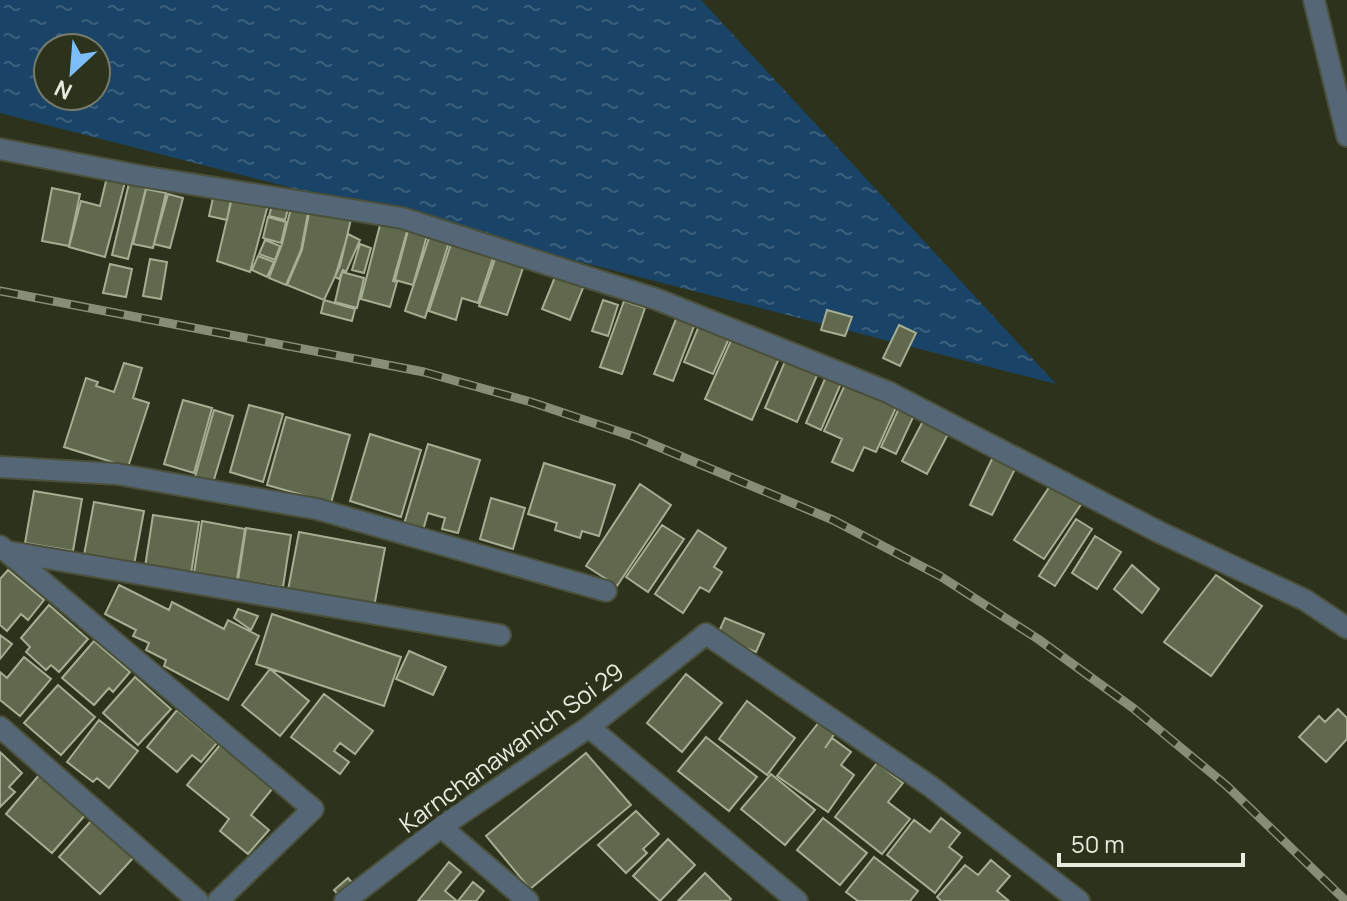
<svg xmlns="http://www.w3.org/2000/svg" width="1347" height="901" font-family="Manrope,sans-serif">
<style>
.water{fill:url(#water-ripples);fill-rule:evenodd}
.building{fill:#60684e;stroke:#a5ae92;stroke-width:2}
.lines{fill:none;stroke-linecap:round;stroke-linejoin:round}
.minor-casing{stroke:#4a503a;stroke-width:24}
.tertiary-casing{stroke:#4a503a;stroke-width:24}
.minor{stroke:#556777;stroke-width:20}
.tertiary{stroke:#556777;stroke-width:20}
.rail-casing{stroke:#888d7a;stroke-width:9}
.rail{stroke:#2c321b;stroke-width:6;stroke-dasharray:18;stroke-linecap:butt}
.labels{text-anchor:middle;dominant-baseline:central;stroke-width:8;stroke-linejoin:round;paint-order:stroke}
.street-label{font-size:24px;fill:#e7ebdd;stroke:#2c321b}
</style>
<defs>
<pattern id="water-ripples" width="26" height="14" patternUnits="userSpaceOnUse" patternTransform="scale(2)"><rect width="26" height="14" fill="#1a4467"/><path d="M2 4q2-2 4 0t4 0M15 11q2-2 4 0t4 0" fill="none" stroke="#3b5f7c"/></pattern>
</defs>
<rect width="100%" height="100%" fill="#2c321b"/>
<path class="water" d="M0,0H701L1056,384L0,113ZM48,48H96V96H48Z"/>
<path class="building" d="M107,177L125,182L105,257L69,247L81,201L100,206Z
M129,183L146,188L128,259L112,255Z
M52,188L80,194L69,246L42,241Z
M146,189L166,193L153,248L133,244Z
M215,189L232,194L227,220L209,216Z
M168,194L183,198L170,248L154,244Z
M233,194L269,201L250,272L217,261Z
M273,201L289,205L285,220L269,216Z
M292,204L309,208L301,250L286,285L269,278L282,244Z
M310,208L352,215L340,266L324,300L287,285L302,250Z
M268,217L286,222L281,243L263,238Z
M381,221L408,228L393,281L397,282L390,307L361,299Z
M409,227L428,232L413,285L395,280Z
M431,232L450,239L425,318L405,311Z
M348,234L360,240L346,272L343,270L339,279L335,277Z
M453,238L495,252L478,303L462,298L456,320L429,311Z
M265,240L280,246L275,260L259,254Z
M360,244L371,248L364,273L352,270Z
M497,253L525,262L507,315L479,306Z
M258,256L274,262L267,277L252,270Z
M150,259L167,262L161,299L143,296Z
M110,264L132,269L126,297L103,293Z
M342,272L364,278L357,308L335,302Z
M557,272L585,283L570,320L542,309Z
M324,300L355,309L352,321L321,313Z
M603,300L618,305L608,336L592,331Z
M624,301L645,308L622,374L600,367Z
M827,310L852,317L845,336L821,330Z
M678,314L696,321L673,381L654,374Z
M701,321L731,334L713,374L684,362Z
M899,325L916,333L900,366L883,358Z
M733,336L780,356L752,420L705,399Z
M786,359L818,373L797,422L765,408Z
M124,363L142,368L133,398L149,403L128,467L64,447L86,378L98,382L96,386L114,392Z
M827,374L842,381L821,430L806,423Z
M847,380L898,403L876,452L864,447L853,471L832,462L842,439L824,431Z
M183,400L212,408L194,473L164,464Z
M249,405L283,414L263,482L230,472Z
M900,406L915,413L896,454L881,447Z
M214,410L233,416L213,483L195,477Z
M286,417L350,435L331,503L267,485Z
M923,421L948,434L927,474L902,461Z
M370,434L421,450L401,517L350,501Z
M428,444L480,460L458,533L442,529L445,518L428,513L423,530L404,524Z
M993,457L1015,469L992,515L970,505Z
M544,463L615,485L599,536L582,531L580,538L555,530L557,523L528,514Z
M1052,483L1082,503L1044,559L1014,540Z
M640,484L671,505L617,586L586,566Z
M34,491L82,499L73,551L25,543Z
M491,498L525,508L513,549L480,539Z
M94,502L144,511L134,565L84,555Z
M153,515L199,522L191,574L145,567Z
M1076,519L1092,529L1055,586L1039,576Z
M202,521L245,529L237,580L194,573Z
M662,525L684,539L648,592L626,577Z
M246,528L291,535L283,587L238,580Z
M698,530L726,548L714,567L722,572L709,592L700,587L683,613L655,594Z
M299,532L385,548L374,607L288,590Z
M1095,536L1121,552L1097,589L1072,573Z
M1132,565L1159,589L1142,613L1114,589Z
M8,570L44,600L28,620L21,614L7,631L0,625V579Z
M1216,575L1262,606L1211,676L1164,642Z
M119,585L169,610L172,602L224,629L228,620L259,636L228,700L164,666L166,660L146,650L149,643L133,636L136,630L105,614Z
M49,605L88,639L59,672L51,665L46,670L26,652L30,647L21,638Z
M238,609L258,616L251,630L234,618Z
M272,614L401,657L384,706L256,664Z
M725,618L764,634L756,652L717,636Z
M0,635L12,644L0,659Z
M94,641L130,672L113,692L109,688L94,705L62,678Z
M409,651L446,667L433,695L396,679Z
M24,657L51,679L20,716L0,700V672L7,678Z
M270,669L309,701L280,736L242,705Z
M686,674L722,703L682,752L647,723Z
M135,677L171,709L138,745L103,713Z
M58,685L95,717L61,755L24,723Z
M324,694L373,731L355,754L340,743L334,751L349,762L340,774L291,737Z
M747,701L795,738L767,775L719,739Z
M1338,709L1347,718V739L1326,762L1299,737L1319,716L1325,722Z
M177,710L217,743L201,762L192,755L177,772L147,747Z
M99,720L138,751L109,788L97,778L93,782L67,762Z
M819,722L835,733L825,748L832,738L851,752L841,765L854,775L828,812L777,776Z
M706,737L757,777L729,811L678,771Z
M220,745L273,788L251,815L269,830L248,854L220,831L229,819L187,785Z
M0,752L22,773L9,787L15,792L0,807Z
M586,753L631,805L530,889L486,836Z
M877,763L903,783L888,802L910,819L882,854L835,817Z
M40,774L86,814L52,853L6,814Z
M771,774L815,810L785,845L741,809Z
M636,811L659,834L643,849L647,853L626,873L598,845Z
M823,818L867,853L840,885L797,850Z
M941,818L960,833L949,847L962,857L935,893L887,855L914,820L930,832Z
M91,821L133,858L100,894L59,857Z
M668,839L695,865L660,901L633,876Z
M874,857L918,891L910,901H858L846,892Z
M991,860L1010,876L997,891L1009,901H941L937,897L965,865L978,875Z
M449,862L461,872L445,891L457,901H418Z
M705,873L731,899L729,901H678Z
M348,878L356,887L342,899L334,890Z
M473,882L484,891L476,901H458Z"/>
<g class="lines">
<g class="minor-casing">
<path id="minor" d="M0,149L141,176L402,218L656,299L888,392L1159,532L1305,600L1347,628
M0,467L117,474L317,509L606,591
M0,546L313,809L218,901
M10,552L500,635
M0,727L198,901
M589,727L797,901
M441,827L528,901
M345,901L441,827L589,727L706,634L930,786L1079,901"/>
</g>
<g class="tertiary-casing">
<path id="tertiary" d="M1314,0L1347,136"/>
</g>
<use href="#minor" class="minor"/>
<use href="#tertiary" class="tertiary"/>
<g class="rail-casing">
<path id="rail" d="M0,291L424,372L531,402L635,437L833,520L940,576L1038,639L1133,708L1227,786L1346,901"/>
</g>
<use href="#rail" class="rail"/>
</g>
<g class="labels">
<g class="street-label">
<text transform="translate(511 747) rotate(-36)">Karnchanawanich Soi 29</text>
</g>
</g>
<g transform="translate(72 72) rotate(206)"><circle r="38" fill="#2c321b" stroke="#777c69" stroke-width="2"/>
<path d="M0-6L14 30L0 20L-14 30Z" fill="#7cbef9"/>
<text y="-12" font-size="22" font-weight="bold" text-anchor="middle" fill="#e7ebdd">N</text>
</g>
<path d="M1059 853v12h184v-12" fill="none" stroke="#e7ebdd" stroke-width="4"/>
<text x="1071" y="853" font-size="24" fill="#e7ebdd" stroke="#2c321b" stroke-width="6" paint-order="stroke">50 m</text>
</svg>
